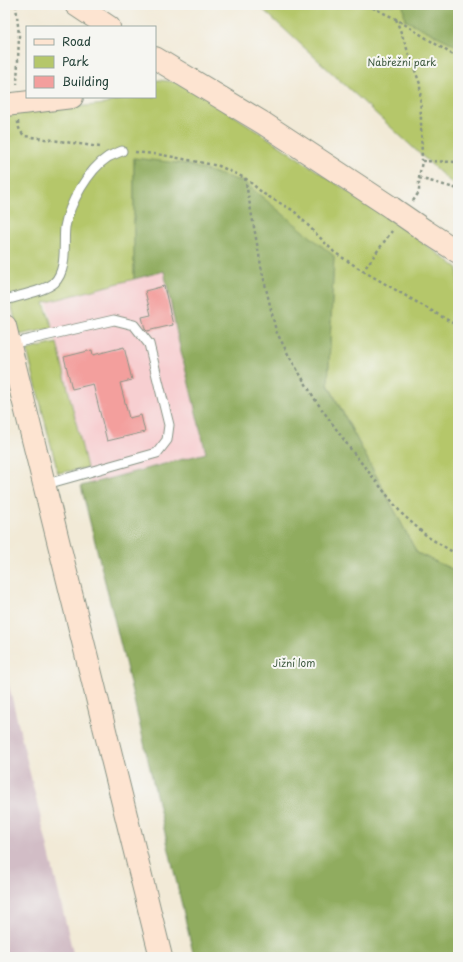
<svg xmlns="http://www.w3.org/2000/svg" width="463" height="962" font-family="'Playpen Sans',sans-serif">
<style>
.built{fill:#f7cfd1}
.industrial{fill:#d2bdc6}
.green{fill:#b5c76a;stroke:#6a824f}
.forest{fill:#90ac5e;stroke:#587449}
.building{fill:#f39f9d}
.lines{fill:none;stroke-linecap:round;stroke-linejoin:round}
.lane-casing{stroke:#889486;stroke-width:11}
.secondary-casing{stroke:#889486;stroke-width:24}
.path{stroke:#889486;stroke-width:2.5;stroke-dasharray:3 3;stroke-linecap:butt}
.lane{stroke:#fff;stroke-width:9}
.secondary{stroke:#fde4d1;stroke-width:22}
.secondary-bridge-casing{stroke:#889486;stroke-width:24;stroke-linecap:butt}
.secondary-bridge{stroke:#fde4d1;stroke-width:22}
.labels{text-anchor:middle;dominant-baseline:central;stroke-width:4;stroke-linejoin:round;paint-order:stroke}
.park-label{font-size:10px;fill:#3d593f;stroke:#f6f6f2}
</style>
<rect width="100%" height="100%" fill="#f6f6f2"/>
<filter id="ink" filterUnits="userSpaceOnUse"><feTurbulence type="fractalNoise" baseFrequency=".025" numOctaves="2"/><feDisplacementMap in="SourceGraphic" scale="8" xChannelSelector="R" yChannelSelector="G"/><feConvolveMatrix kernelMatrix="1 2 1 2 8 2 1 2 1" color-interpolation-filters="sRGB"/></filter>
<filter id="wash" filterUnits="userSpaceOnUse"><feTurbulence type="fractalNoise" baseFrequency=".012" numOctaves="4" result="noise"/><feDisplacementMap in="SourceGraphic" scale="16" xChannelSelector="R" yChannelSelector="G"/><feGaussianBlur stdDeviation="0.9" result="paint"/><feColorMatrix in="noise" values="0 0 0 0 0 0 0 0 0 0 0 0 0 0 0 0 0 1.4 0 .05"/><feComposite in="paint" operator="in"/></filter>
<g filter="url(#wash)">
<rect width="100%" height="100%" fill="#f2ead7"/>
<path class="built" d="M164,271L178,340L206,453L90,484L47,301Z"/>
<path class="industrial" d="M5,669L74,957H5Z"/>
<path class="green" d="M258,5H458V189Z
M159,80L176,82L206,97L393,221L458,268V572L417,553L328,384L334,256L134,158V279L44,303L53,328L19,335L5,280V114L105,104L127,97H155V81Z
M57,343L87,468L58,473L27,350Z"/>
<path class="forest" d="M403,5H458V45H455L405,20Z
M134,158L185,164L244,182L334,256L328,385L417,553L458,572V957H194L126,666L81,486L206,453L178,339L164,271L134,279Z"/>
<g id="blocks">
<path class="building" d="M164,286L173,325L147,331L145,329L142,317L151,315L145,291Z
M124,347L132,380L120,383L129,418L141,415L145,432L107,441L93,384L72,389L64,357L92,350L93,355Z"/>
</g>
</g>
<g filter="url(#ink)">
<use href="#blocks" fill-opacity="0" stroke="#889486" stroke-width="1"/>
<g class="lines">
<g class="lane-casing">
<path id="lane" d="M5,300C17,296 45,291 54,283C68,269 63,244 65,227C69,204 88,170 108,157C112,155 117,153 122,151
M10,344L114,320L134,325L149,344L169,425L167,440L157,453L43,485"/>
</g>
<g class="secondary-casing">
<path id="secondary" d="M76,5L109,27
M155,58L263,123L392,208
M5,105L72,97
M424,230L458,252
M5,326L161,957"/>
</g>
<path class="path" d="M16,5L19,36L17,84
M367,5L396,19L458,58
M396,19L420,84L422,161
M18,121C18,128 20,132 25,136L100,147
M135,152L163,155L219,166L245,178L264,194L294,211L334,252L363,271L392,231
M245,178L262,271L276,331L289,356L316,401L352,451L402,514L428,537L458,555
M419,178L458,189
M413,201L419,192V178L422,161L458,162
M363,271L458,326"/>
<use href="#lane" class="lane"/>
<use href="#secondary" class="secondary"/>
<g class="secondary-bridge-casing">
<path id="secondary-bridge" d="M392,208L424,230"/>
</g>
<use href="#secondary-bridge" class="secondary-bridge"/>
</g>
</g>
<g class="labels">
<g class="park-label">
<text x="402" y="61">Nábřežní park</text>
<text x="294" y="662">Jižní lom</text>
</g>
</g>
<rect width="463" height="962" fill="none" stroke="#f6f6f2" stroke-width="20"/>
<rect x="26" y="26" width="130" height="72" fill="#f6f6f2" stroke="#a0aca6"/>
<rect x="34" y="39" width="20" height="6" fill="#fde4d1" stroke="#a0aca6"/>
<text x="62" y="46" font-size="12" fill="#1f3d34">Road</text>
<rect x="34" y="56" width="20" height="12" fill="#b5c76a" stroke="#a0aca6"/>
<text x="62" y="66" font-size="12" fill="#1f3d34">Park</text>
<rect x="34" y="76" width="20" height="12" fill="#f39f9d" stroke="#a0aca6"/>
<text x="62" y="86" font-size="12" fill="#1f3d34">Building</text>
</svg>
